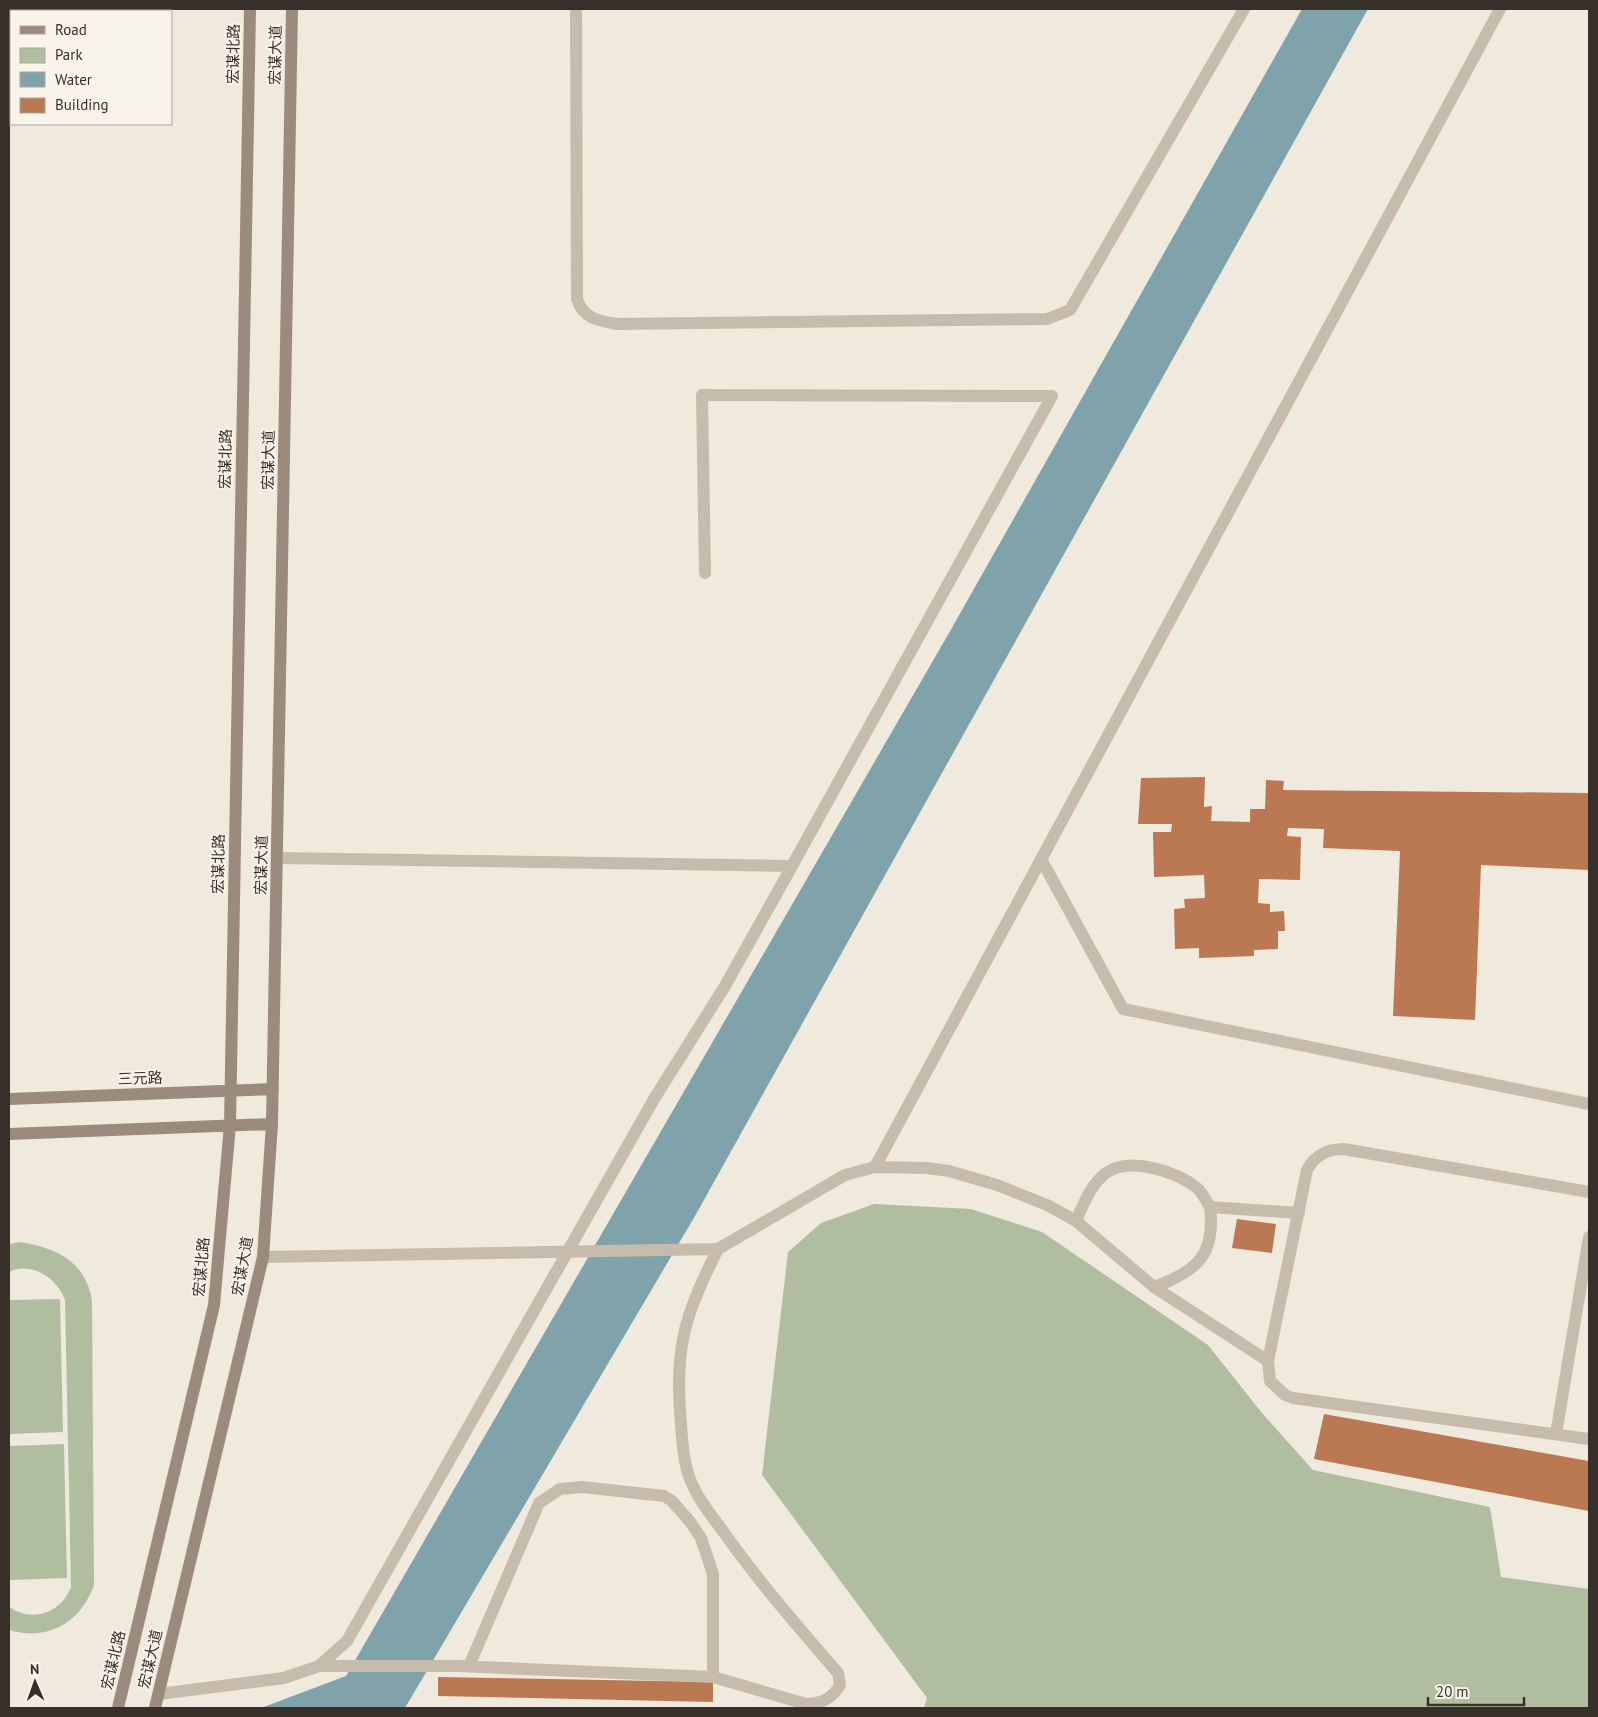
<svg xmlns="http://www.w3.org/2000/svg" width="1598" height="1717" font-family="'PT Sans','Noto Sans SC',sans-serif">
<style>
.green{fill:#b0be9f}
.water{fill:#80a3ab}
.building{fill:#ba7952}
.lines{fill:none;stroke-linecap:round;stroke-linejoin:round}
.lane{stroke:#c7bcab;stroke-width:12}
.street{stroke:#c7bcab;stroke-width:12}
.secondary{stroke:#9b8b7d;stroke-width:12}
.labels{text-anchor:middle;dominant-baseline:central;stroke-width:4;stroke-linejoin:round;paint-order:stroke}
.street-label{font-size:15px;fill:#362f2a;stroke:#f8f4ea}
</style>
<rect width="100%" height="100%" fill="#f0eade"/>
<path class="green" d="M874,1204L971,1209L1042,1232L1208,1345L1262,1413L1313,1470L1490,1507L1501,1577L1589,1589V1708H924L927,1698L762,1475L788,1252L821,1223Z
M19,1242C55,1247 86,1261 92,1301L94,1585C81,1622 48,1642 9,1630V1607C33,1623 61,1613 71,1587L65,1300C57,1278 32,1261 9,1272V1244Z
M60,1299L63,1432L9,1434V1300Z
M64,1444L67,1578L9,1580V1446Z"/>
<path class="water" d="M1302,9H1368L695,1216L405,1708H261L346,1676L949,633Z"/>
<path class="building" d="M1205,777L1204,807L1212,806L1211,821L1250,822V809H1265L1266,780L1284,781L1283,790L1589,793V870L1481,865L1475,1020L1393,1016L1400,851L1323,848L1324,829L1288,828L1287,836L1301,837L1300,880L1259,879L1258,903L1270,904V912L1284,911L1285,931H1278V949L1254,950V956L1199,958V948L1175,949L1174,909L1185,908L1184,899L1205,898L1204,875L1154,877L1153,832H1171L1172,824H1138L1141,778Z
M1237,1219L1276,1224L1272,1253L1232,1248Z
M1324,1414L1589,1461V1511L1314,1459Z
M438,1677L713,1682V1702L438,1696Z"/>
<g class="lines">
<path class="lane" d="M576,9L577,299C583,318 598,321 617,324L1047,319L1070,310L1244,9
M705,573L702,395L1052,396L792,866
M278,858L792,866L725,986L654,1099L347,1641L319,1666
M1041,859L1123,1009L1589,1104
M1589,1192L1344,1149C1327,1149 1315,1155 1307,1170L1268,1361L1270,1381L1285,1395L1293,1398L1589,1439
M1556,1434L1589,1237
M469,1666L539,1503L560,1489L582,1487L664,1496L672,1501L691,1523L701,1538L713,1574V1677
M159,1694L284,1678L319,1666H458L713,1677L806,1704C820,1704 833,1698 840,1685L838,1673C799,1628 760,1583 725,1534C712,1516 694,1495 688,1473C683,1458 682,1440 681,1424C674,1350 684,1315 718,1249"/>
<path class="street" d="M875,1167L1500,9
M1076,1221C1083,1205 1091,1184 1106,1173C1130,1156 1178,1172 1197,1188C1203,1193 1206,1201 1210,1207L1299,1213
M263,1257L718,1249L845,1175L875,1167L927,1168L949,1171L997,1185L1047,1205L1076,1221L1154,1287L1268,1361
M1154,1287C1196,1272 1216,1255 1210,1207"/>
<path class="secondary" d="M9,1099L273,1089
M9,1134L272,1124
M118,1708L214,1305L230,1125L250,9
M155,1708L263,1257L272,1124L292,9"/>
</g>
<g class="labels">
<g class="street-label">
<text transform="translate(233 54) rotate(-89)">宏谋北路</text>
<text transform="translate(275 55) rotate(-89)">宏谋大道</text>
<text transform="translate(225 459) rotate(-89)">宏谋北路</text>
<text transform="translate(268 460) rotate(-89)">宏谋大道</text>
<text transform="translate(218 864) rotate(-89)">宏谋北路</text>
<text transform="translate(261 865) rotate(-89)">宏谋大道</text>
<text transform="translate(140 1078) rotate(-2)">三元路</text>
<text transform="translate(242 1266) rotate(-80)">宏谋大道</text>
<text transform="translate(201 1267) rotate(-85)">宏谋北路</text>
<text transform="translate(150 1659) rotate(-77)">宏谋大道</text>
<text transform="translate(113 1660) rotate(-77)">宏谋北路</text>
</g>
</g>
<rect width="1598" height="1717" fill="none" stroke="#362f2a" stroke-width="20"/>
<rect x="10" y="10" width="162" height="115" fill="#f8f4ea" stroke="#aaa59d"/>
<rect x="20" y="26" width="25" height="8" fill="#9b8b7d" stroke="#aaa59d"/>
<text x="55" y="35" font-size="15" fill="#362f2a">Road</text>
<rect x="20" y="48" width="25" height="15" fill="#b0be9f" stroke="#aaa59d"/>
<text x="55" y="60" font-size="15" fill="#362f2a">Park</text>
<rect x="20" y="72" width="25" height="15" fill="#80a3ab" stroke="#aaa59d"/>
<text x="55" y="85" font-size="15" fill="#362f2a">Water</text>
<rect x="20" y="98" width="25" height="15" fill="#ba7952" stroke="#aaa59d"/>
<text x="55" y="110" font-size="15" fill="#362f2a">Building</text>
<g transform="translate(35 1682) rotate(358)" stroke="#f8f4ea" stroke-width="4" paint-order="stroke">
<path d="M0-4L9 19L0 12L-9 19Z" fill="#362f2a"/>
<text y="-8" font-size="14" font-weight="bold" text-anchor="middle" fill="#362f2a">N</text>
</g>
<path d="M1428 1697v8h96v-8" fill="none" stroke="#362f2a" stroke-width="2.5"/>
<text x="1436" y="1697" font-size="15" fill="#362f2a" stroke="#f8f4ea" stroke-width="4" paint-order="stroke">20 m</text>
</svg>
